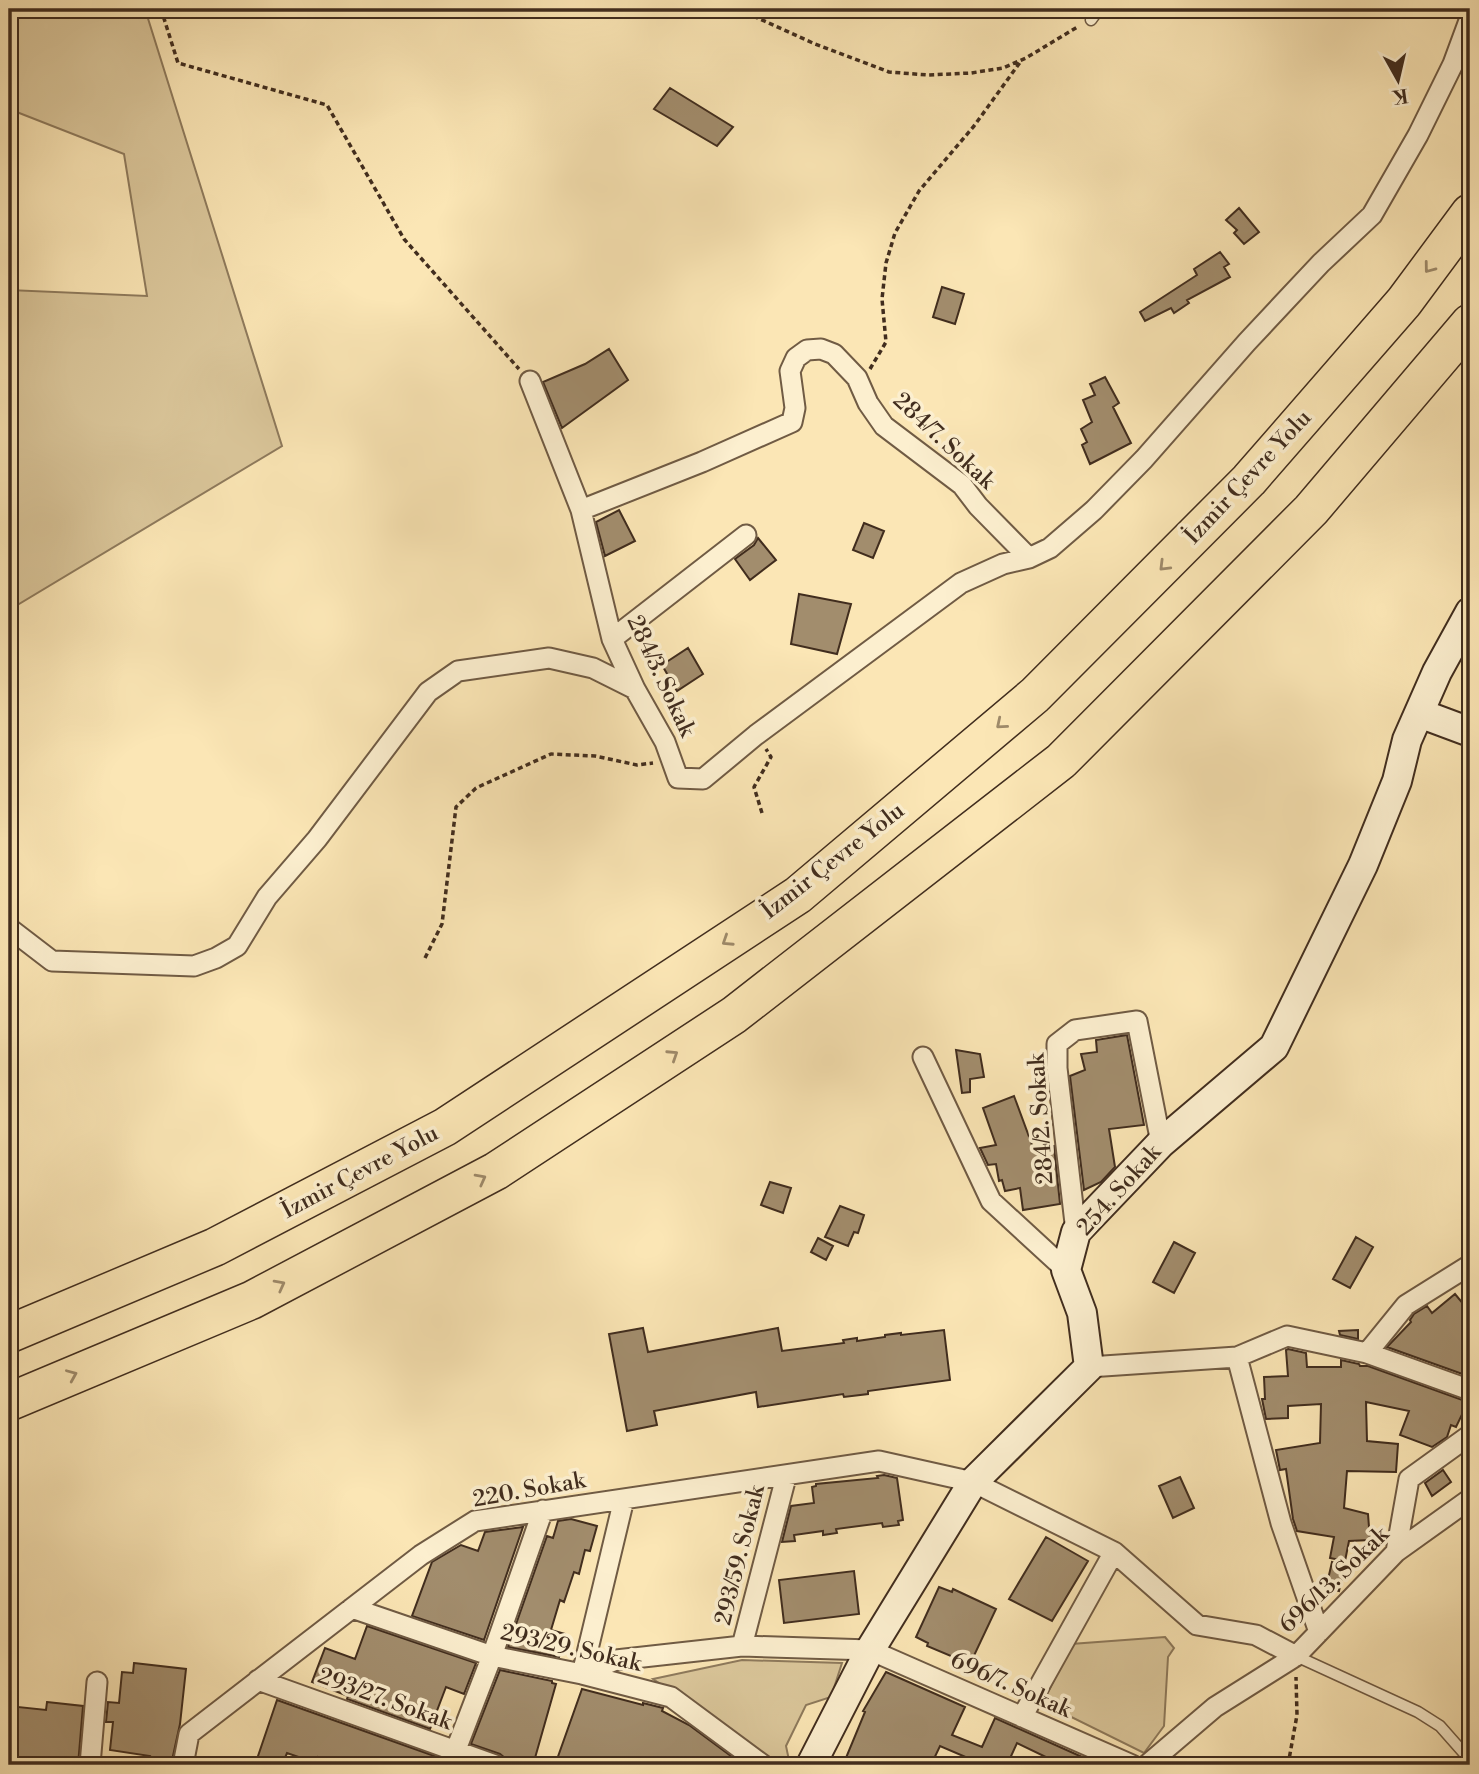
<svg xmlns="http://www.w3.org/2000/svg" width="1479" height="1774" font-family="'Libre Bodoni',serif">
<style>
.green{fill:#dbc79b;stroke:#8e7a5c;stroke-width:2}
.building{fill:#a28d6d;stroke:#412d1e;stroke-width:2}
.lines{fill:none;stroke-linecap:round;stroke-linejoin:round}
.lane-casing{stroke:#705b44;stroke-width:13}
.street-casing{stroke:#705b44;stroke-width:23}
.secondary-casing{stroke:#412d1e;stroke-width:32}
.highway-casing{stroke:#412d1e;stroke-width:40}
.path{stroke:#412d1e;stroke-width:3.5;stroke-dasharray:5 3.5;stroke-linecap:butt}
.lane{stroke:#fcefcf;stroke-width:10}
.street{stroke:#fcefcf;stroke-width:19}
.secondary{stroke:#fcefcf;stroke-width:28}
.highway{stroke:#fbe6b5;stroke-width:37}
.oneway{stroke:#9e8a6a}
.labels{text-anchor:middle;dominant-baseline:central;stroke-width:7;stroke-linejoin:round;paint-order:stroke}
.street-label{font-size:23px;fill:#412d1e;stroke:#fcefcf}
</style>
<rect width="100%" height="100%" fill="#fbe6b5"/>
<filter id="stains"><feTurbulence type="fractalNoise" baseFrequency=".00286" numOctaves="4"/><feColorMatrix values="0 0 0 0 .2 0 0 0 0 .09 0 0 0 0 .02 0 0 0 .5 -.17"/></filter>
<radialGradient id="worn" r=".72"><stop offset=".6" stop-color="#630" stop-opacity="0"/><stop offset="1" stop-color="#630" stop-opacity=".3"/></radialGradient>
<path class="green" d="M9,9H145L282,446L9,610V290L147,296L124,154L9,109Z
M1165,1637L1174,1648L1168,1657L1164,1726L1144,1753L1043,1703L1071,1644Z
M742,1660L842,1663L831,1697L806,1705L786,1746L790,1765H780L653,1679Z"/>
<path class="building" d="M670,88L733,127L717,146L654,109Z
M1239,208L1259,232L1244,244L1234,233L1237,230L1226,220Z
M1220,252L1229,264L1224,267L1230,277L1187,300L1189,303L1174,313L1171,308L1145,321L1140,312L1197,275L1194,269Z
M942,287L964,294L955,324L933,317Z
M609,349L628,380L562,428L543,382L585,364Z
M1105,377L1119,403L1113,407L1131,443L1090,464L1082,445L1087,442L1081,429L1092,422L1083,400L1095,395L1090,384Z
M619,510L635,541L605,556L596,522Z
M864,523L884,531L873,558L853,550Z
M758,538L776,560L750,580L735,559L754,545Z
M799,594L851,604L837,654L791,644Z
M688,648L703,674L677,691L662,665Z
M1127,1035L1144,1125L1109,1129L1115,1167L1101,1182L1084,1190L1070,1076L1085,1070L1081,1054L1097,1052L1096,1040Z
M956,1050L980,1054L984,1077L970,1079V1092L962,1093Z
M1014,1096L1034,1150L1054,1146L1060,1204L1023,1210L1020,1188L1005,1191L1002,1180L999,1181L996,1164L988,1165L981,1150L980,1148L996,1145L983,1108Z
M770,1182L791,1188L783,1213L761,1205Z
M840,1206L864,1215L858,1233L854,1232L848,1246L825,1237Z
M1356,1237L1373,1247L1350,1288L1333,1279Z
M818,1238L833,1246L826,1260L811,1252Z
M1174,1242L1195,1253L1174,1293L1153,1282Z
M1455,1294L1470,1312V1373L1468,1376L1387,1347L1411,1322L1410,1320L1414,1314L1427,1306L1432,1313Z
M643,1328L648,1352L778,1328L782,1351L844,1343L843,1340L857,1338V1341L885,1337V1335L901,1333V1335L944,1330L950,1380L868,1391V1394L844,1397L843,1394L758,1407L756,1392L654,1411L657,1425L627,1431L609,1334Z
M1358,1330V1339L1340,1335L1339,1331Z
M1288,1349L1306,1353L1307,1367H1341V1360L1359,1364L1360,1366H1368L1468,1402L1456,1427L1451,1425L1447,1437L1432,1447L1400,1435L1409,1411L1366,1402L1367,1441L1398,1444L1396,1472L1347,1471L1344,1508L1368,1514L1370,1540L1349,1541L1345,1561L1330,1558L1334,1537L1297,1531L1293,1519L1286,1469L1280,1470L1276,1450L1320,1443L1321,1404L1288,1406V1418L1266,1419L1262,1399H1265L1264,1377L1288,1376L1286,1350Z
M1443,1470L1451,1482L1432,1496L1425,1483Z
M884,1475L897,1478L903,1520L898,1521L899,1525L883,1527L882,1523L836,1529L837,1533L823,1535V1531L794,1535L795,1541L782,1542L791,1506L814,1503L812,1487L816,1486V1484L878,1478L877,1476Z
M1180,1477L1194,1508L1173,1518L1159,1486Z
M571,1519L597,1526L590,1551L585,1550L579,1574L574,1572L564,1602L560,1600L551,1630L565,1634L559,1657L508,1647L547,1536L553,1538L558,1521Z
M523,1527L484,1640L412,1616L432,1562L461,1545L478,1551L485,1532Z
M1046,1537L1088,1561L1052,1621L1009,1599Z
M1332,1562L1345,1566L1339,1591L1326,1588Z
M854,1571L859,1614L784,1623L779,1580Z
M939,1587L952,1592L953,1589L996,1609L971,1662L959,1657L958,1659L927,1646L928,1643L916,1637Z
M367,1626L476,1663L464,1694L446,1687L430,1729L347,1699L348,1696L312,1682L325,1648L355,1659Z
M134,1663L186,1669L180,1724L171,1765H148L150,1756L110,1750L113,1722H106L108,1702L119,1703L122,1672L133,1673Z
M500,1670L552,1681V1683L556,1684L533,1765H507L505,1758L500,1754L471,1744Z
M886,1672L965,1707L952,1735L982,1747L995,1718L1100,1765H1045L1048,1758L1017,1743L1007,1765H964L968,1758L940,1746L931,1765H843L865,1712L863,1711Z
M582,1689L643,1705V1703L663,1708L662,1711L689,1725L743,1765H555Z
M277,1700L440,1758L438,1765H346L318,1757L316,1763L287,1753L282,1765H255Z
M47,1702L83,1706L78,1765H9V1706L46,1710Z"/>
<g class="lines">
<g class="lane-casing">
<path id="lane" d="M1091,20L1099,9
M1296,1656L1418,1712L1440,1726L1470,1760"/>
</g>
<g class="street-casing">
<path id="street" d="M530,381L581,510L612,639L635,689L665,742L678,778L703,779L756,735L961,583L1003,564L1029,558L1050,548L1094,510L1144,459L1247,342L1321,263L1372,215L1418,135L1453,64L1470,18
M581,510L702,462L792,422L795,408L790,371L796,358L807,350L821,349L834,354L857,378L868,403L884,426L962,485L978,506L1029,558
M612,639L746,535
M9,928L52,961L194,966L216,958L237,946L267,897L317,839L428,692L458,671L549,658L593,668L635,689
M923,1057L991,1201L1066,1270
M1076,1232L1057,1068V1044L1075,1030L1137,1021L1161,1143
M1367,1353L1406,1305L1470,1265
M1237,1357L1281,1523L1319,1632
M1089,1367L1237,1357L1287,1336L1367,1353L1470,1390
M1396,1552L1409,1479L1470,1435
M352,1608L492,1656L582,1674L671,1697L763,1765
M742,1646L786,1477
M582,1674L616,1660L742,1646L870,1650L1132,1765
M582,1674L624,1499
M258,1680L495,1765
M1022,1717L1114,1552
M90,1765L97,1682
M183,1765L189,1734L421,1555L475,1521L879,1461L973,1482L1114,1552L1197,1625L1256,1635L1296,1656L1396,1552L1470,1499
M450,1765L492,1656L543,1510
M1147,1765L1215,1707L1296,1656"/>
</g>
<g class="secondary-casing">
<path id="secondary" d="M1419,713L1470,732
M811,1765L870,1650L973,1482L1089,1367L1082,1313L1066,1270L1076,1232L1161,1143L1274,1047L1363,865L1397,781L1407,740L1437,672L1470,612"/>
</g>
<g class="highway-casing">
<path id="highway" d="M9,1334L215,1247L445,1127L798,895L1035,695L1249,480L1404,302L1470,213
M9,1402L252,1300L496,1171L734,1015L1061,761L1311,510L1470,323"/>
</g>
<path class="path" d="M161,9L178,63L327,105L404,239L519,369
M738,9L815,44L889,72L928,75L971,73L1003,68L1026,58L1079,26
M870,369L886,342L882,299L886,263L895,233L919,191L974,126L1021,61
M762,813L754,787L771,757L766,749
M425,958L442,924L456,807L476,788L551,754L595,756L637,765L653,763
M1288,1765L1297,1715L1296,1677"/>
<use href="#lane" class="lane"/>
<use href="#street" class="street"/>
<use href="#secondary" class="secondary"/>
<use href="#highway" class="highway"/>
</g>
<defs><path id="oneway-chevron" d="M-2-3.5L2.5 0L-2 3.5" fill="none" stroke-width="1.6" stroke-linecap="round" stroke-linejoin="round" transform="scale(1.75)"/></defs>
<g class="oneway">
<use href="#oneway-chevron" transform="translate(1429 268) rotate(127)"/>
<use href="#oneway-chevron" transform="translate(1164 566) rotate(135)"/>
<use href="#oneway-chevron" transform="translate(1001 724) rotate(140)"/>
<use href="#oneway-chevron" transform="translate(727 941) rotate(147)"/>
<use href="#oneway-chevron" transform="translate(673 1055) rotate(-33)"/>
<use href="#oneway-chevron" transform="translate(481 1179) rotate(-28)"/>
<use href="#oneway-chevron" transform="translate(280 1285) rotate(-28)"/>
<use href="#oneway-chevron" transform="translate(72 1375) rotate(-23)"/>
</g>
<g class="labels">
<g class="street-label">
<text transform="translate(944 441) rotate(43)">284/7. Sokak</text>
<text transform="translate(1248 477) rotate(-47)">İzmir Çevre Yolu</text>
<text transform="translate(661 676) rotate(65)">284/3. Sokak</text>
<text transform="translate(833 861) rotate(-38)">İzmir Çevre Yolu</text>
<text transform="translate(1041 1119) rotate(-94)">284/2. Sokak</text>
<text transform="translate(360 1172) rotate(-28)">İzmir Çevre Yolu</text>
<text transform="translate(1119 1190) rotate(-48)">254. Sokak</text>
<text transform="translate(529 1490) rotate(-10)">220. Sokak</text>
<text transform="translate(740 1555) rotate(-76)">293/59. Sokak</text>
<text transform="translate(1334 1580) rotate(-44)">696/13. Sokak</text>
<text transform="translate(571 1648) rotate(13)">293/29. Sokak</text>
<text transform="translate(1011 1685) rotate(24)">696/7. Sokak</text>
<text transform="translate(385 1699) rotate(20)">293/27. Sokak</text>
</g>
</g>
<rect width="1479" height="1774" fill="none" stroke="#fbe6b5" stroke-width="35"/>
<rect x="10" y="10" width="1458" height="1753" fill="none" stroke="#412d1e" stroke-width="3.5"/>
<rect x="18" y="18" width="1444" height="1739" fill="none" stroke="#412d1e" stroke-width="2"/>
<g transform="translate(1398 80) rotate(172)" stroke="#fcefcf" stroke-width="5" paint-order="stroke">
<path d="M0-5L12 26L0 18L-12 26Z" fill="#412d1e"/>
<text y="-10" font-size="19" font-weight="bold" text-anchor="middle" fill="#412d1e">K</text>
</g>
<rect width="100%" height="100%" filter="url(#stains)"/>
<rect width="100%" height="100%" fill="url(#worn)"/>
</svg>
